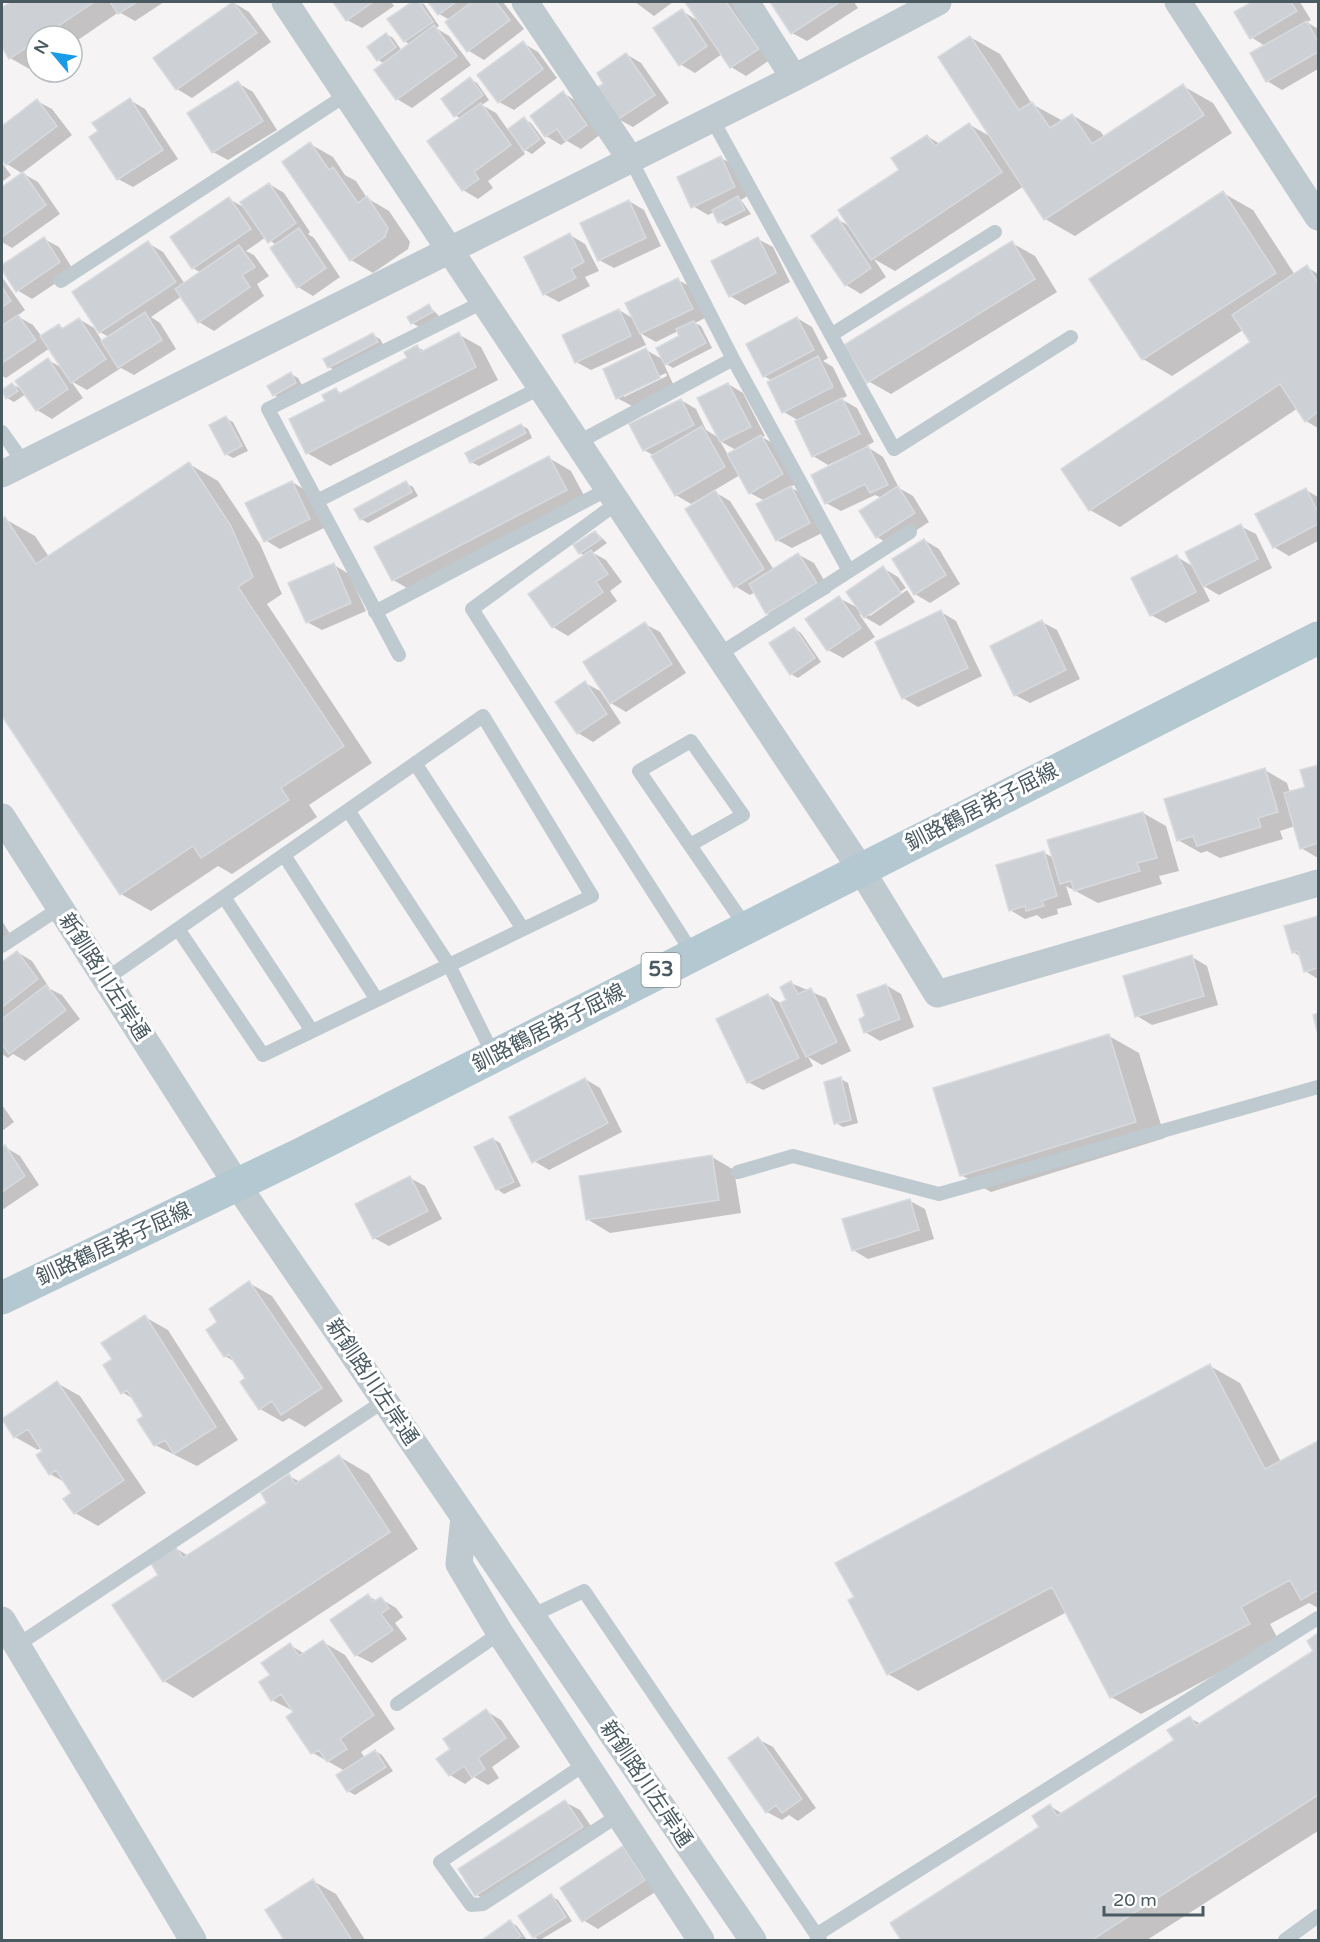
<svg xmlns="http://www.w3.org/2000/svg" width="1320" height="1942" font-family="'Varela Round','Noto Sans JP',sans-serif">
<style>
.shadow{fill:#0003;fill-rule:evenodd}
.building{fill:#cdd1d5;stroke:#d7dade;stroke-width:1.5}
.lines{fill:none;stroke-linecap:round;stroke-linejoin:round}
.lane{stroke:#becacf;stroke-width:14}
.street{stroke:#becacf;stroke-width:27}
.primary{stroke:#b3c8d1;stroke-width:33}
.labels{text-anchor:middle;dominant-baseline:central;stroke-width:6;stroke-linejoin:round;paint-order:stroke}
.shield{fill:#fff;stroke:#808c90;stroke-width:1.5}
.shield-label{font-size:20px;font-weight:bold;fill:#4a5a61}
.street-label{font-size:21px;fill:#4a5a61;stroke:#fff}
</style>
<rect width="100%" height="100%" fill="#f5f3f3"/>
<path class="shadow" d="M14,2H164L135,21L119,12L72,44V36H36V68L33,71L10,58L2,44V10Z
M335,2H391L394,6L362,28L347,20Z
M415,2L424,4L439,26L436,28L449,36L471,65L412,108L397,99L376,70L385,64L378,60L386,34L393,38L402,51L410,45L405,41L389,20Z
M430,2H503L524,29L484,60L469,51L447,22L450,20L439,14Z
M635,2H673L654,16Z
M687,2H734L773,58L746,76L731,67L722,54L695,73L680,64L682,11L700,22Z
M772,2H854L858,8L807,41L792,33Z
M1255,2H1300L1311,20L1307,22L1318,29V69L1282,90L1267,81L1265,46L1251,37L1236,13Z
M234,3L249,12L271,42L192,98L177,89L155,59Z
M970,37L1000,54L1032,104L1063,121L1072,115L1101,132L1105,138L1183,86L1213,103L1232,133L1075,236L1045,219L1024,186L895,271L874,259L886,277L861,294L846,285L837,219L851,227L927,136L940,144L970,125L993,138Z
M523,43L538,52L557,78L514,110L499,102Z
M626,54L641,63L669,103L633,127L618,119L605,84Z
M470,79L477,83L489,100L482,105L496,113L508,130L524,119L531,123L546,143L532,154L520,147L525,154L488,181L493,188L478,199L463,190L461,119L455,115Z
M238,83L253,92L277,130L228,160L213,152Z
M563,93L578,102L601,134L581,149L567,141L561,145L546,136L532,116Z
M130,100L145,109L178,159L133,187L118,179L100,131Z
M37,101L52,109L72,135L22,173L38,182L60,214L12,248L2,242V189L23,174L7,164L2,157V128Z
M310,144L333,157L345,175L356,181L367,198L389,211L410,242L408,249L373,273L351,260Z
M721,158L736,166L749,195L741,200L751,214L726,226L719,222L714,212L708,215L693,206Z
M2,163L11,175L3,181L2,180Z
M269,184L284,193L310,232L308,234L314,238L340,277L313,296L298,287L272,248L276,245L266,237L246,251L254,255L269,276L257,284L264,296L214,331L199,322L182,296L151,317L160,323L176,349L134,375L121,368L87,390L71,381L83,398L52,419L37,410L26,394L14,402L7,398L2,392L12,384L25,391L48,360L64,369L50,348L6,378L2,376V277L25,310L17,316L33,325L42,337L59,326L65,329L79,319L94,328L102,341L109,337L100,332L74,293L148,243L163,252L185,284L201,273L193,268L229,199L247,209Z
M1223,193L1253,210L1295,275L1307,267L1318,274V428L1306,421L1298,408L1120,527L1090,510L1063,469L1252,343L1243,330L1172,376L1143,359Z
M629,201L644,210L661,246L614,268L599,260Z
M570,235L585,244L599,271L585,277L590,286L559,302L544,294Z
M44,239L59,247L74,271L32,299L17,290L2,267Z
M758,239L773,247L790,282L745,305L730,296Z
M1012,243L1035,256L1057,292L891,394L868,381Z
M678,280L693,288L707,317L695,323L701,326L712,348L673,368L663,362L674,386L632,406L617,398L646,350L664,360L681,337L678,331L656,342L640,333L646,345L591,370L576,362L619,310L634,319ZM666,373L667,376L624,397V393Z
M429,306L439,316L419,327L412,323Z
M797,318L812,327L828,358L823,361L833,367L847,396L841,399L857,408L874,442L866,446L883,457L899,488L913,496L929,522L892,546L877,537L882,498L875,495L841,511L826,503L846,459L845,457L828,465L813,456L799,421L784,412L772,381L764,376Z
M458,334L481,347L498,380L330,466L307,453L327,402L336,390L342,394L409,359L417,347L425,351Z
M373,335L380,339L384,346L336,371L329,367Z
M291,374L298,378L303,387L281,399L274,395Z
M728,384L743,393L765,436L762,437L776,445L798,483L790,487L806,496L824,532L792,548L777,540L765,501L750,493L740,475L713,491L730,501L774,570L799,555L814,563L831,592L782,621L767,613L755,592L750,595L735,586L713,491L691,504L676,495L653,455L644,450L681,400L696,409L706,430L719,438ZM720,441L736,450L728,455Z
M225,418L233,422L248,451L233,458L226,454Z
M521,425L528,429L532,438L479,466L471,462Z
M549,458L571,471L588,503L416,593L393,580Z
M189,464L218,481L260,544L282,594L267,604L372,763L309,805L317,817L232,874L218,866L151,911L121,894L2,713V521L5,519L35,536L49,557Z
M292,482L307,491L324,528L280,549L265,540Z
M406,483L413,487L418,496L368,523L361,519Z
M1306,490L1318,497V541L1289,556L1274,547Z
M1240,526L1256,534L1272,568L1219,595L1202,585L1210,601L1166,623L1151,615L1177,557L1194,567Z
M596,532L607,543L593,553L606,560L622,582L610,591L617,601L568,636L553,627L585,556L580,553Z
M924,540L939,549L960,584L930,603L915,594Z
M334,565L349,574L366,611L322,630L307,622Z
M883,568L898,577L906,588L868,614L870,616L907,590L915,602L880,626L859,614L875,637L843,658L828,650L839,598L860,609Z
M941,612L956,621L982,676L918,707L903,698Z
M1042,622L1057,630L1080,679L1030,703L1015,695Z
M645,624L660,632L686,673L626,712L611,703Z
M794,628L801,633L821,662L798,678L791,674Z
M585,683L600,691L621,723L593,742L578,733Z
M1318,766V858L1301,848L1295,826L1280,831L1283,839L1220,858L1207,851L1201,853L1178,840L1265,770L1287,783L1290,793L1306,788L1302,771Z
M1143,813L1166,826L1179,871L1159,876L1162,884L1098,903L1066,886L1072,905L1057,909L1058,914L1042,919L1037,915L1025,919L1010,910L1044,853L1054,858Z
M1318,917V979L1305,971L1301,957L1293,952L1286,927Z
M2,921L12,937L2,944Z
M17,952L32,961L50,989L62,995L80,1019L25,1061L13,1054L8,1058L2,1054V964Z
M1192,957L1207,966L1218,1005L1152,1025L1137,1016Z
M791,983L826,998L851,1051L822,1065L808,1057L813,1066L763,1090L748,1082L768,995L782,1004L788,1001Z
M886,985L901,994L914,1027L880,1041L865,1032L867,1017Z
M1109,1036L1139,1053L1165,1138L991,1192L961,1175Z
M585,1079L600,1088L622,1132L549,1170L534,1161Z
M841,1079L848,1083L858,1123L843,1127L836,1123Z
M2,1105L14,1122L2,1131Z
M493,1139L500,1143L521,1186L504,1194L497,1189Z
M5,1147L20,1156L39,1185L2,1210V1149Z
M712,1157L734,1170L741,1213L610,1233L587,1219Z
M410,1178L425,1186L442,1219L389,1246L374,1238Z
M910,1201L925,1209L934,1239L868,1259L853,1250Z
M249,1283L272,1296L343,1401L305,1427L289,1418L283,1422L260,1409L248,1378L237,1363L225,1356L219,1322Z
M145,1317L168,1330L238,1440L197,1466L155,1445L145,1416L135,1400L122,1392L114,1360Z
M1210,1366L1240,1383L1281,1462L1318,1442V1608L1309,1603L1270,1624L1279,1641L1141,1714L1111,1697L1067,1612L918,1691L888,1674Z
M57,1383L80,1396L146,1493L98,1526L75,1513L73,1493L66,1483L50,1474L42,1447L38,1450L15,1437Z
M340,1457L369,1474L418,1549L193,1698L164,1681L161,1575L175,1548L189,1556L269,1503L289,1476L300,1482Z
M368,1596L377,1601L381,1599L396,1608L403,1617L395,1623L407,1639L372,1663L356,1655Z
M1318,1635V1831L1147,1940H903L892,1924L1041,1828L1050,1806L1063,1814L1176,1741L1190,1718L1201,1724L1315,1651L1309,1642Z
M323,1642L345,1655L395,1729L361,1752L365,1758L375,1751L382,1755L393,1771L355,1795L348,1791L345,1771L313,1753L288,1717L295,1712L272,1700V1675L290,1645L305,1654Z
M486,1711L501,1720L520,1747L492,1767L499,1778L488,1785L474,1777L465,1784L450,1775L452,1749Z
M758,1739L773,1747L816,1808L798,1821L789,1815L782,1820L767,1812Z
M565,1802L580,1810L597,1835L492,1904L477,1895Z
M623,1848L638,1857L660,1889L598,1929L583,1920Z
M313,1881L336,1894L365,1940H286L267,1911Z
M551,1896L558,1900L572,1921L540,1940L534,1937Z
M510,1922L517,1926L527,1940H485Z"/>
<path class="building" d="M11,2H94L43,36H36V41L9,59L2,47V8Z
M110,2H137L118,14Z
M233,2L257,33L176,90L153,58Z
M333,2H373L346,21Z
M412,2H419L433,22L404,42L387,19Z
M428,2H456L438,15Z
M472,2H496L510,20L467,52L445,22Z
M685,2H726L759,49L730,68Z
M770,2H840L791,34Z
M1252,2H1291L1297,11L1250,39L1234,12Z
M682,9L707,46L679,66L653,28Z
M1307,21L1318,42V52L1266,82L1250,53Z
M434,25L457,56L396,100L374,70Z
M386,33L396,47L377,61L367,47Z
M970,36L1019,110L1032,102L1050,128L1072,114L1092,144L1183,84L1204,115L1044,220L938,57Z
M523,41L543,69L498,103L477,75Z
M626,53L655,95L617,120L596,88L603,84L597,73Z
M470,77L483,95L454,117L441,99Z
M238,81L263,121L212,153L187,113Z
M563,91L587,125L565,141L557,129L545,137L530,116Z
M130,98L163,150L117,180L89,137L98,131L92,123Z
M37,99L57,126L6,165L2,160V126Z
M481,103L511,145L474,172L479,179L462,191L427,141Z
M524,117L540,139L524,151L508,129Z
M969,123L1002,172L871,260L838,210L899,170L891,158L927,135L935,146Z
M310,142L329,170L333,167L358,203L367,196L388,228L385,237L350,261L282,162Z
M721,156L735,187L691,208L677,177Z
M23,172L46,205L2,237V187Z
M269,183L296,223L268,243L240,202Z
M1223,191L1276,273L1142,360L1089,279Z
M738,196L745,210L718,223L712,210Z
M229,197L251,229L192,269L170,237Z
M629,200L646,238L598,261L580,223Z
M837,217L871,268L845,286L811,236Z
M299,228L326,268L297,288L270,248Z
M570,233L584,262L571,269L576,278L543,295L524,257Z
M44,237L60,262L16,292L2,270V265Z
M758,237L776,273L729,297L711,261Z
M148,241L176,282L99,333L72,292Z
M1012,241L1035,279L867,383L844,345Z
M239,245L255,267L242,275L250,287L198,323L175,289Z
M1307,265L1318,283V412L1305,422L1280,384L1089,511L1061,469L1250,342L1232,315Z
M678,278L693,309L640,334L625,303Z
M2,287L11,301L2,307Z
M429,304L433,312L411,324L407,317Z
M619,309L631,336L575,363L562,335Z
M145,312L162,340L118,368L101,341Z
M18,315L36,340L2,363V326Z
M797,317L814,350L763,377L746,344Z
M79,318L106,359L71,383L40,336L59,324L62,329Z
M694,321L706,343L665,365L656,348L679,336L676,329Z
M459,332L476,367L306,454L289,419L325,401L322,395L336,388L339,394L407,358L404,352L417,345L421,352Z
M373,333L378,342L328,368L323,359Z
M646,348L660,378L616,399L603,369Z
M818,356L833,387L782,413L767,382Z
M48,358L68,389L36,411L15,381Z
M291,372L296,383L273,396L267,386Z
M12,383L18,391L6,399L2,390Z
M728,383L751,427L720,442L697,398Z
M842,398L860,434L812,457L795,421Z
M681,399L694,425L643,451L629,424Z
M226,416L242,446L225,455L209,425Z
M521,424L526,433L470,463L465,453Z
M702,426L725,467L675,496L651,456Z
M761,435L783,474L749,494L727,454Z
M868,446L888,485L870,493L865,484L825,504L811,475Z
M549,456L567,490L392,581L374,547Z
M189,462L231,526L253,577L238,587L344,746L281,788L289,800L201,858L193,846L120,895L2,716V519L5,517L36,564Z
M292,481L310,519L264,542L245,503Z
M406,481L412,492L360,520L354,509Z
M791,486L810,523L776,541L756,504Z
M898,486L915,513L876,538L859,511Z
M1306,488L1318,512V524L1273,548L1255,514Z
M715,490L764,569L734,588L685,509Z
M1241,524L1258,559L1203,587L1185,552Z
M595,531L601,539L579,554L573,545Z
M924,539L946,575L914,595L892,559Z
M591,550L608,574L596,582L603,592L552,628L528,594Z
M798,553L817,583L766,614L749,584Z
M1177,555L1196,592L1150,616L1131,578Z
M334,563L351,603L306,623L288,583Z
M883,566L901,593L864,618L846,592Z
M839,596L861,628L827,651L805,619Z
M941,610L968,668L902,699L875,642Z
M1042,620L1066,670L1014,696L990,646Z
M645,622L672,664L610,704L583,662Z
M794,627L815,658L790,675L769,643Z
M585,681L607,714L577,734L555,702Z
M1318,765V843L1300,849L1284,793L1305,787L1300,770Z
M1265,768L1278,812L1258,818L1261,827L1197,846L1193,836L1177,841L1164,799Z
M1143,812L1157,858L1137,863L1140,871L1074,891L1071,881L1060,884L1047,840Z
M1044,851L1057,896L1042,901L1044,906L1026,911L1025,906L1009,911L996,865Z
M1318,916V968L1304,972L1298,951L1292,953L1284,926Z
M17,951L38,979L2,1007V962Z
M1192,955L1204,996L1135,1017L1123,976Z
M791,981L798,994L811,988L837,1042L806,1057L780,1003L786,1000L780,987Z
M886,984L900,1019L864,1033L859,1019L865,1016L857,995Z
M46,985L66,1010L9,1054L2,1044V1019Z
M768,994L799,1058L747,1083L716,1019Z
M1318,1013V1034L1313,1015Z
M1109,1034L1136,1122L960,1176L933,1088Z
M841,1077L851,1120L834,1124L824,1082Z
M585,1078L608,1123L532,1163L509,1117Z
M493,1138L514,1182L496,1190L474,1147Z
M5,1145L25,1176L2,1192V1148Z
M712,1155L719,1200L586,1220L579,1176Z
M410,1176L428,1211L373,1239L355,1204Z
M910,1199L919,1230L852,1251L842,1219Z
M249,1281L322,1388L281,1415L272,1401L259,1410L240,1382L245,1378L229,1354L224,1357L206,1330L217,1322L209,1309Z
M145,1315L216,1427L174,1454L165,1440L154,1446L137,1420L143,1416L127,1390L121,1394L103,1365L112,1359L101,1343Z
M1210,1364L1265,1469L1318,1441V1590L1301,1600L1290,1580L1241,1607L1250,1624L1110,1698L1052,1587L887,1675L848,1600L854,1597L835,1563Z
M57,1381L124,1480L74,1514L63,1499L71,1493L56,1470L49,1475L36,1455L42,1451L28,1429L14,1438L2,1419Z
M339,1455L390,1532L163,1682L112,1605L158,1575L150,1562L175,1546L183,1558L267,1503L261,1493L289,1474L295,1484Z
M368,1594L373,1602L381,1597L389,1608L381,1614L393,1630L355,1656L330,1620Z
M1318,1633V1795L1092,1940H901L890,1923L1039,1827L1032,1816L1050,1804L1057,1816L1174,1740L1167,1730L1190,1716L1196,1726L1313,1651L1307,1641Z
M323,1640L374,1715L340,1739L347,1749L327,1762L319,1750L311,1754L286,1717L293,1712L281,1694L271,1701L259,1682L270,1675L261,1663L290,1643L299,1656Z
M486,1709L506,1738L478,1758L485,1769L472,1778L464,1766L449,1776L436,1759L450,1749L443,1739Z
M758,1737L802,1799L782,1813L776,1805L766,1813L728,1758Z
M375,1750L386,1767L347,1792L336,1775Z
M565,1800L583,1827L475,1896L458,1869Z
M623,1846L645,1880L582,1922L560,1888Z
M313,1879L352,1940H284L265,1910Z
M551,1894L566,1917L533,1938L518,1916Z
M510,1920L521,1936L515,1940H482Z"/>
<g class="lines">
<path class="lane" d="M712,119L894,449L1071,337
M631,160L733,359L849,571
M61,281L346,95
M831,335L995,232
M2,432L24,463
M577,443L733,359
M317,501L540,388
M617,503L472,609L693,954
M375,612L608,489
M399,655L268,409L483,302
M718,655L910,532
M415,763L523,929
M348,810L449,965L494,1056
M690,845L743,815L691,741L639,771L746,927
M284,855L377,1000
M224,897L312,1031
M2,946L60,908
M106,979C232,891 357,804 483,716L592,896L263,1055L178,929
M738,1172L793,1156L939,1194L1318,1087
M531,1616L584,1591L820,1940
M16,1646L384,1401
M397,1704L500,1633
M585,1764L440,1862L471,1905L483,1904L619,1815
M816,1935L1318,1618
M1285,1940L1318,1916"/>
<path class="street" d="M285,2L860,868L937,994L1318,883
M525,2L631,160
M746,2L794,78
M1178,2L1318,217
M2,474L794,78L938,2
M2,817L238,1186L753,1940
M464,1517L459,1564L500,1633L701,1940
M2,1620L193,1940"/>
<path class="primary" d="M2,1298L301,1154L1318,638"/>
</g>
<g class="labels">
<rect class="shield" x="641.5" y="953" width="39" height="34" rx="4.5"/>
<g class="shield-label">
<text x="661" y="970">53</text>
</g>
<g class="street-label">
<text transform="translate(982 807) rotate(-27)">釧路鶴居弟子屈線</text>
<text transform="translate(104 977) rotate(57)">新釧路川左岸通</text>
<text transform="translate(549 1028) rotate(-27)">釧路鶴居弟子屈線</text>
<text transform="translate(114 1244) rotate(-25)">釧路鶴居弟子屈線</text>
<text transform="translate(372 1382) rotate(56)">新釧路川左岸通</text>
<text transform="translate(646 1784) rotate(56)">新釧路川左岸通</text>
</g>
</g>
<rect width="1320" height="1942" fill="none" stroke="#4a5a61" stroke-width="6"/>
<g transform="translate(54 54) rotate(299)"><circle r="28" fill="#ffffff" stroke="#b7bdc0" stroke-width="1.5"/>
<path d="M0-4.5L10 22L0 15L-10 22Z" fill="#1a9be7"/>
<text y="-9" font-size="16" font-weight="bold" text-anchor="middle" fill="#4a5a61">N</text>
</g>
<path d="M1104 1906v9h99v-9" fill="none" stroke="#4a5a61" stroke-width="3"/>
<text x="1113" y="1906" font-size="18" fill="#4a5a61" stroke="#ffffff" stroke-width="4.5" paint-order="stroke">20 m</text>
</svg>
